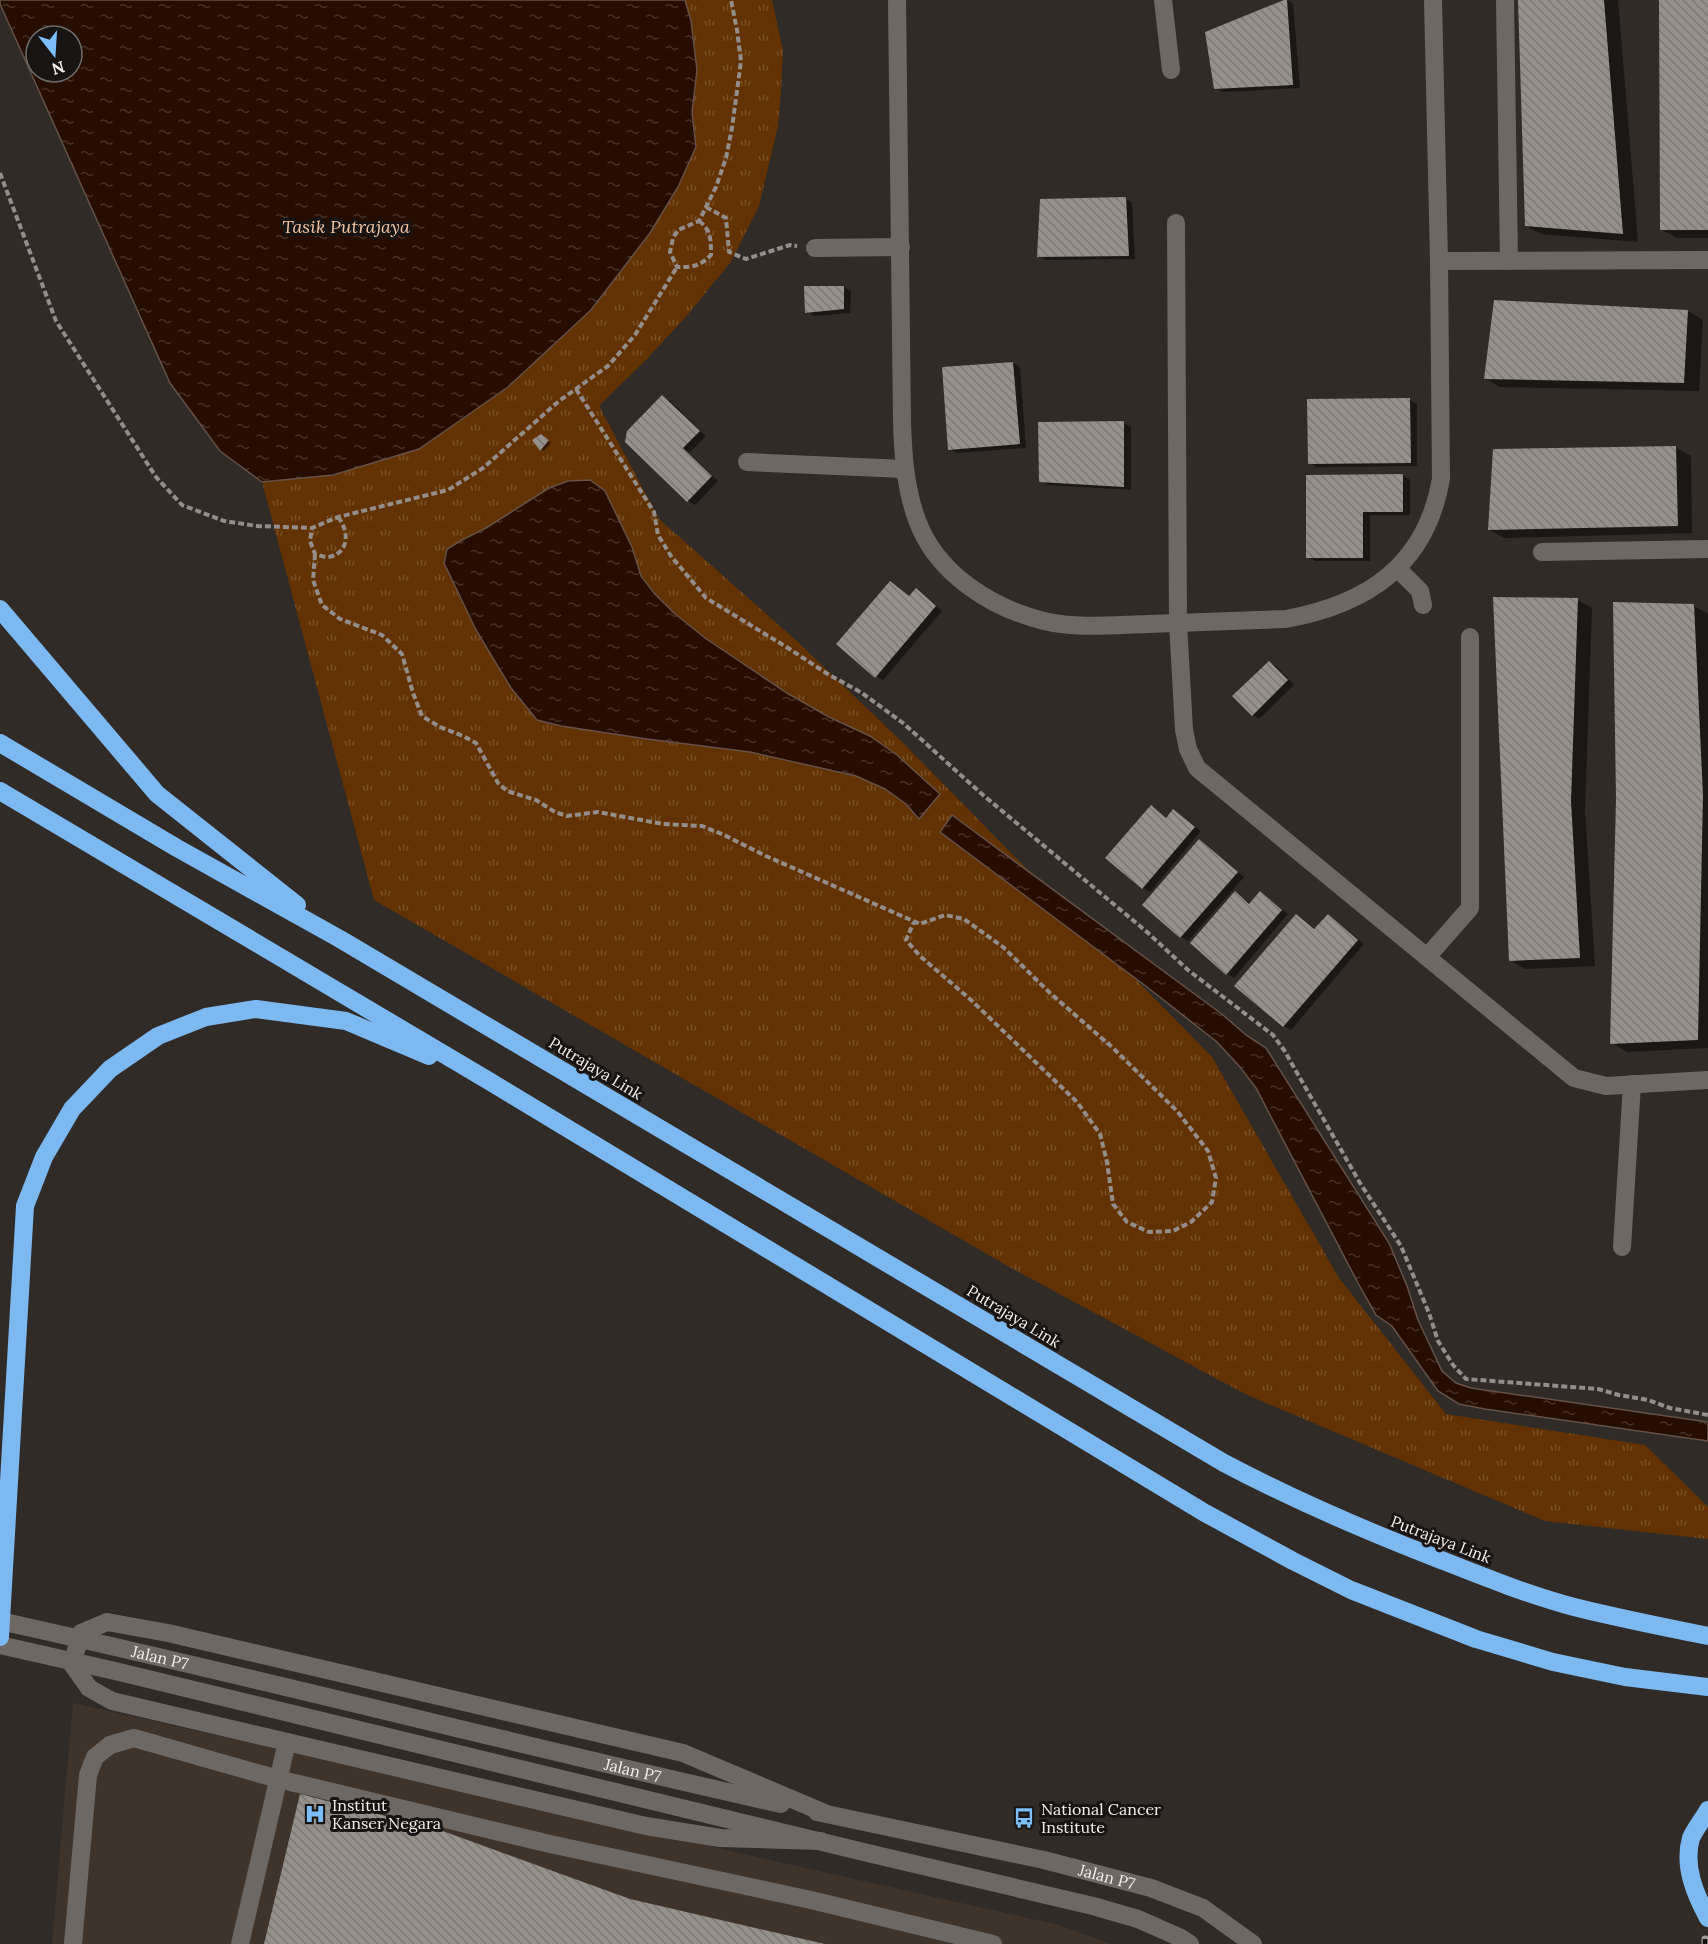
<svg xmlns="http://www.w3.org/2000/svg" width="1708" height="1944" font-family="Lora,serif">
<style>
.built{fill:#3e342c}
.park{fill:url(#park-tufts)}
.water{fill:url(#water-ripples);stroke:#645147;stroke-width:1.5;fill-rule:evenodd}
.shadow{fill:#0007}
.building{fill:url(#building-back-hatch)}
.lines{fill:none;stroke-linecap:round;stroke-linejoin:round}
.path{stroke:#938e8c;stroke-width:4;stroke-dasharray:6 3;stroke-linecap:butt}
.minor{stroke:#6e6864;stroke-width:18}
.highway{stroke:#7cb9f1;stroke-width:18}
.rail-casing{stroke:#a19c9a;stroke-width:7}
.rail{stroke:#171413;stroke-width:4.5;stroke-dasharray:14;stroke-linecap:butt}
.labels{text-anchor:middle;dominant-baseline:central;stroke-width:6;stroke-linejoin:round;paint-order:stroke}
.street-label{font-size:16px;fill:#f3efed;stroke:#171413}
.poi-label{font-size:16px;fill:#f3efed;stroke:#171413;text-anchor:start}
.water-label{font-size:18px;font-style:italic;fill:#f4c4a1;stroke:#171413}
</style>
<defs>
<pattern id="park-tufts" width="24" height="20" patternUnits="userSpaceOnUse" patternTransform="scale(1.5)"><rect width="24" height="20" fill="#623202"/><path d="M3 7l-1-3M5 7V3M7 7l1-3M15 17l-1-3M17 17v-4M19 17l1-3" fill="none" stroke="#795027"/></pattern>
<pattern id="water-ripples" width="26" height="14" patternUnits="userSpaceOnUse" patternTransform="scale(1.5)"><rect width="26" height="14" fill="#270d00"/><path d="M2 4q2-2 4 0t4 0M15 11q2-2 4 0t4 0" fill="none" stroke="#473126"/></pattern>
<pattern id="building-back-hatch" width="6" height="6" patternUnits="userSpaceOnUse" patternTransform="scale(1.5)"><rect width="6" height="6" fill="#96908b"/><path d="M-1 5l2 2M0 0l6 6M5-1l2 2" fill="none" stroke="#7b7773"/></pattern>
</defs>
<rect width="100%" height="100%" fill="#312b28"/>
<path class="built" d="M73,1703L1059,1925L1111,1944H52Z"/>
<path class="park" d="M685,0H772L783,51L781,91L778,126L759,206L730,263L689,313L648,358L599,406L659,519L799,643L901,741L1212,1057L1339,1278L1446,1414L1645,1445L1708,1507V1539L1545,1521L1245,1394L1013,1269L374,900L262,482L333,475L419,449L508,387L591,310L650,233L678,187L696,147L692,112L697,70L691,21Z"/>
<path class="water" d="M0,0H685L691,21L697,70L692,112L696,147L678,187L650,233L591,310L508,387L419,449L333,475L262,482L220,451L170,383L0,4ZM36,36H72V72H36Z
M590,480L605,491L632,547L641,576L654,593L674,613L705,638L787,693L829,717L870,736L897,755L940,794L919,819L906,804L885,789L856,776L750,752L647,739L561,726L537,720L511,688L476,630L444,563L447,549L462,540L486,528L549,488L568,481Z
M952,815L1223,1015L1246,1035L1266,1048L1389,1243L1407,1286L1418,1320L1442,1371L1456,1383L1471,1388L1708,1422V1441L1485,1409L1459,1404L1438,1391L1392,1326L1376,1315L1358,1283L1256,1088L1240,1067L1217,1042L1147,987L940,832Z"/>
<path class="shadow" d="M1287,0L1293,4L1300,88L1223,92L1215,88Z
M1520,0H1618L1638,242L1541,234L1526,226Z
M1660,0H1708V238H1677L1662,230Z
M1125,198L1132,203L1135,259L1046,260L1039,256Z
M844,287L851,291L850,313L814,316L807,312Z
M1495,302L1688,311L1703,320L1699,391L1500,387L1486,379Z
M1013,363L1020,367L1026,448L957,453L950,449Z
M663,397L670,401L706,436L689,453L718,481L695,505L688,501Z
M1410,400L1417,404V466L1317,467L1310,463Z
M1124,423L1131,427V490L1048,485L1041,481Z
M544,437L551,443L544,451L541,450Z
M1676,448L1691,456L1692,533L1504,538L1490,530Z
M1403,475L1410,480V515H1370V561H1315L1308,557L1307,477Z
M890,583L910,597L916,590L942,611L883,680L876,676Z
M1577,600L1592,608L1585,811L1595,966L1525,969L1510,960Z
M1694,606L1708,614V1048L1627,1052L1612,1043Z
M1269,662L1276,666L1294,685L1259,719L1253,715Z
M1151,806L1167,818L1174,811L1201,831L1150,892L1143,888Z
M1200,841L1244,877L1188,941L1181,937Z
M1235,893L1251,904L1260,893L1288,914L1234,978L1227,974Z
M1296,916L1315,929L1335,920L1364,944L1291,1030L1284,1026Z"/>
<path class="building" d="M1284,0H1287L1293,85L1214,89L1205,32Z
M1518,0H1604L1623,234L1525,226Z
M1659,0H1708V230H1660Z
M1126,197L1129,256L1037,257L1040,199Z
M804,286H844V309L805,313Z
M1494,300L1688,310L1684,383L1484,379Z
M1013,362L1020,444L948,450L942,367Z
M662,395L700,431L683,448L712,476L687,502L625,442L627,431Z
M1410,398L1411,463L1308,464L1307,399Z
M1124,421V487L1039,482L1038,422Z
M541,434L549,440L540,451L532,440Z
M1676,446L1678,526L1488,530L1493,449Z
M1403,474V512H1363V558H1306V475Z
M890,581L909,596L916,588L936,606L875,678L836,644Z
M1493,597L1578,598L1571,801L1580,958L1509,961Z
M1613,602L1694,604L1703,795L1698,1040L1610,1044L1616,799Z
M1269,661L1288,680L1252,716L1232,696Z
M1151,805L1166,818L1173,809L1195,827L1142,889L1105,858Z
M1199,839L1238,872L1180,938L1142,905Z
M1235,891L1249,904L1260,891L1282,910L1226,975L1190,943Z
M1296,914L1314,929L1328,914L1358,940L1283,1027L1234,986Z
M300,1794L440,1830L630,1899L825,1944H264Z"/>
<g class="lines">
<path class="path" d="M0,173L56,321L156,477L182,505L224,521L257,526L312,528
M706,207L726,218L729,252L746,259L790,245L797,246
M699,221C711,230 711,240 711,255C699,267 693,267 677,267L670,252L673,238L678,230L699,221L716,187L726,158L732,128L741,61L737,30L731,0
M576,389L654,512L658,535L671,556L706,598L788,648L826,673L862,693L903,723L983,795L1147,932L1188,970L1273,1035L1284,1050L1360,1183L1401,1246L1429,1313L1438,1341L1453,1365L1466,1379L1598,1389L1619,1395L1648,1400L1670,1408L1708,1415
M338,517C349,530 350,553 329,557C325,558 319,555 315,554L310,541L312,528L338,517L448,490L483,468L559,401L608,366L635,335L677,267
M315,554L313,580L322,605L340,619L382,635L402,654L413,693L422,716L440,727L463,736L476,743L498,783L507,791L536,800L555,812L567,816L598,812L663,824L702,826L724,835L766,856L920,924L945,915L964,919L1003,947L1050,993L1113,1048L1177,1111L1208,1151L1216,1178L1212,1202L1191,1222L1173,1231L1149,1232L1127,1222L1113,1204L1107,1162L1100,1134L1077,1102L971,1000L920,956L906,940L914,922"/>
<g class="minor">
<path d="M897,0L902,421C903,455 905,487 917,520C936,573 991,608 1044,621C1078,629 1114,625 1149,624C1194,622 1240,621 1286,619C1368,604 1426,565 1441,479L1439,261L1433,0"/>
<path d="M1163,0L1171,70"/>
<path d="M1505,0L1509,261"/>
<path d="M1176,223L1178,623L1184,730L1188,749L1197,768L1574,1078L1606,1086L1708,1080"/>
<path d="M815,248L901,247"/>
<path d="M1439,261L1708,260"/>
<path d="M747,462L904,469"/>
<path d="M1542,552L1708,549"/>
<path d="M1398,569L1420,591L1423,605"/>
<path d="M1427,957L1470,908V637"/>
<path d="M1622,1247L1632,1084"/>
<path id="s1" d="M0,1621C261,1678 520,1746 781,1804"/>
<path d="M0,1645L115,1671L872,1854L1093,1906L1138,1919L1181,1938L1190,1944"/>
<path id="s2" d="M817,1812L1044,1860L1151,1888L1203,1908L1253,1944"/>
<path d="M821,1841L720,1838L646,1826L112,1701L89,1688L72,1664L81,1633L107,1622L168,1633L683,1753L827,1814"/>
<path d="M73,1944L88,1775L95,1757L110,1745L134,1738L278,1779L550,1844L811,1900L993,1944"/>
<path d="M240,1944L287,1742"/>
</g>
<path class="highway" d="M0,609L157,794L297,905
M0,743L177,848L340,939L1224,1463C1294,1500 1366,1531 1441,1560C1484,1577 1529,1595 1574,1607C1618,1618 1663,1627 1708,1636
M0,791L489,1081L1205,1513L1293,1561L1351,1590L1476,1639L1553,1662L1625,1677L1708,1687
M0,1637L25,1206L44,1157L72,1109L110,1069L158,1036L206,1017L256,1009L346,1021L429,1056
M1708,1810C1703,1819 1695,1829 1691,1838C1683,1866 1695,1894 1708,1918"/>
<g class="rail-casing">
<path id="rail" d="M1705,1939V1944"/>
</g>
<use href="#rail" class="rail"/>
</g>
<defs>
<g id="hospital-bare" transform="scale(1.62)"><path d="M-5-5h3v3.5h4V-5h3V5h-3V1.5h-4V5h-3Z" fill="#7cbef9" stroke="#171413" stroke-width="2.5" paint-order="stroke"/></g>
<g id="bus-bare" transform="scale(1.62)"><path d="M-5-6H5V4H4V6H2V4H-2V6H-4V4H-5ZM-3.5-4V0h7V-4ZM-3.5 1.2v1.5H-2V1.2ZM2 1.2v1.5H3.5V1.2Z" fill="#7cbef9" stroke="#171413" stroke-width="2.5" paint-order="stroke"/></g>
</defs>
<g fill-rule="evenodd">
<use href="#hospital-bare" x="315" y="1814"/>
<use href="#bus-bare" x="1024" y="1818"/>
</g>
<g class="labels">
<g class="street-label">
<text transform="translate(596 1068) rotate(31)">Putrajaya Link</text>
<text transform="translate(1014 1316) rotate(31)">Putrajaya Link</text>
<text transform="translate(1441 1539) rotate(21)">Putrajaya Link</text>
<text stroke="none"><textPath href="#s1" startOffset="164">Jalan P7</textPath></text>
<text stroke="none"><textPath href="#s1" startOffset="650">Jalan P7</textPath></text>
<text stroke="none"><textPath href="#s2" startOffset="297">Jalan P7</textPath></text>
</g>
<g class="poi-label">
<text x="332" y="1805">Institut<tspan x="332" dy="18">Kanser Negara</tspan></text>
<text x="1041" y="1809">National Cancer<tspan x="1041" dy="18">Institute</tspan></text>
</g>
<g class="water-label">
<text x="346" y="226">Tasik Putrajaya</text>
</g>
</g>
<g transform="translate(54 54) rotate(163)"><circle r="28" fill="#171413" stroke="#6f6c6a" stroke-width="1.5"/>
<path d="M0-4.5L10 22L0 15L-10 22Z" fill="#7cbef9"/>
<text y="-9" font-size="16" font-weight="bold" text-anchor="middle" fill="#f3efed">N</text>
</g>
</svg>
